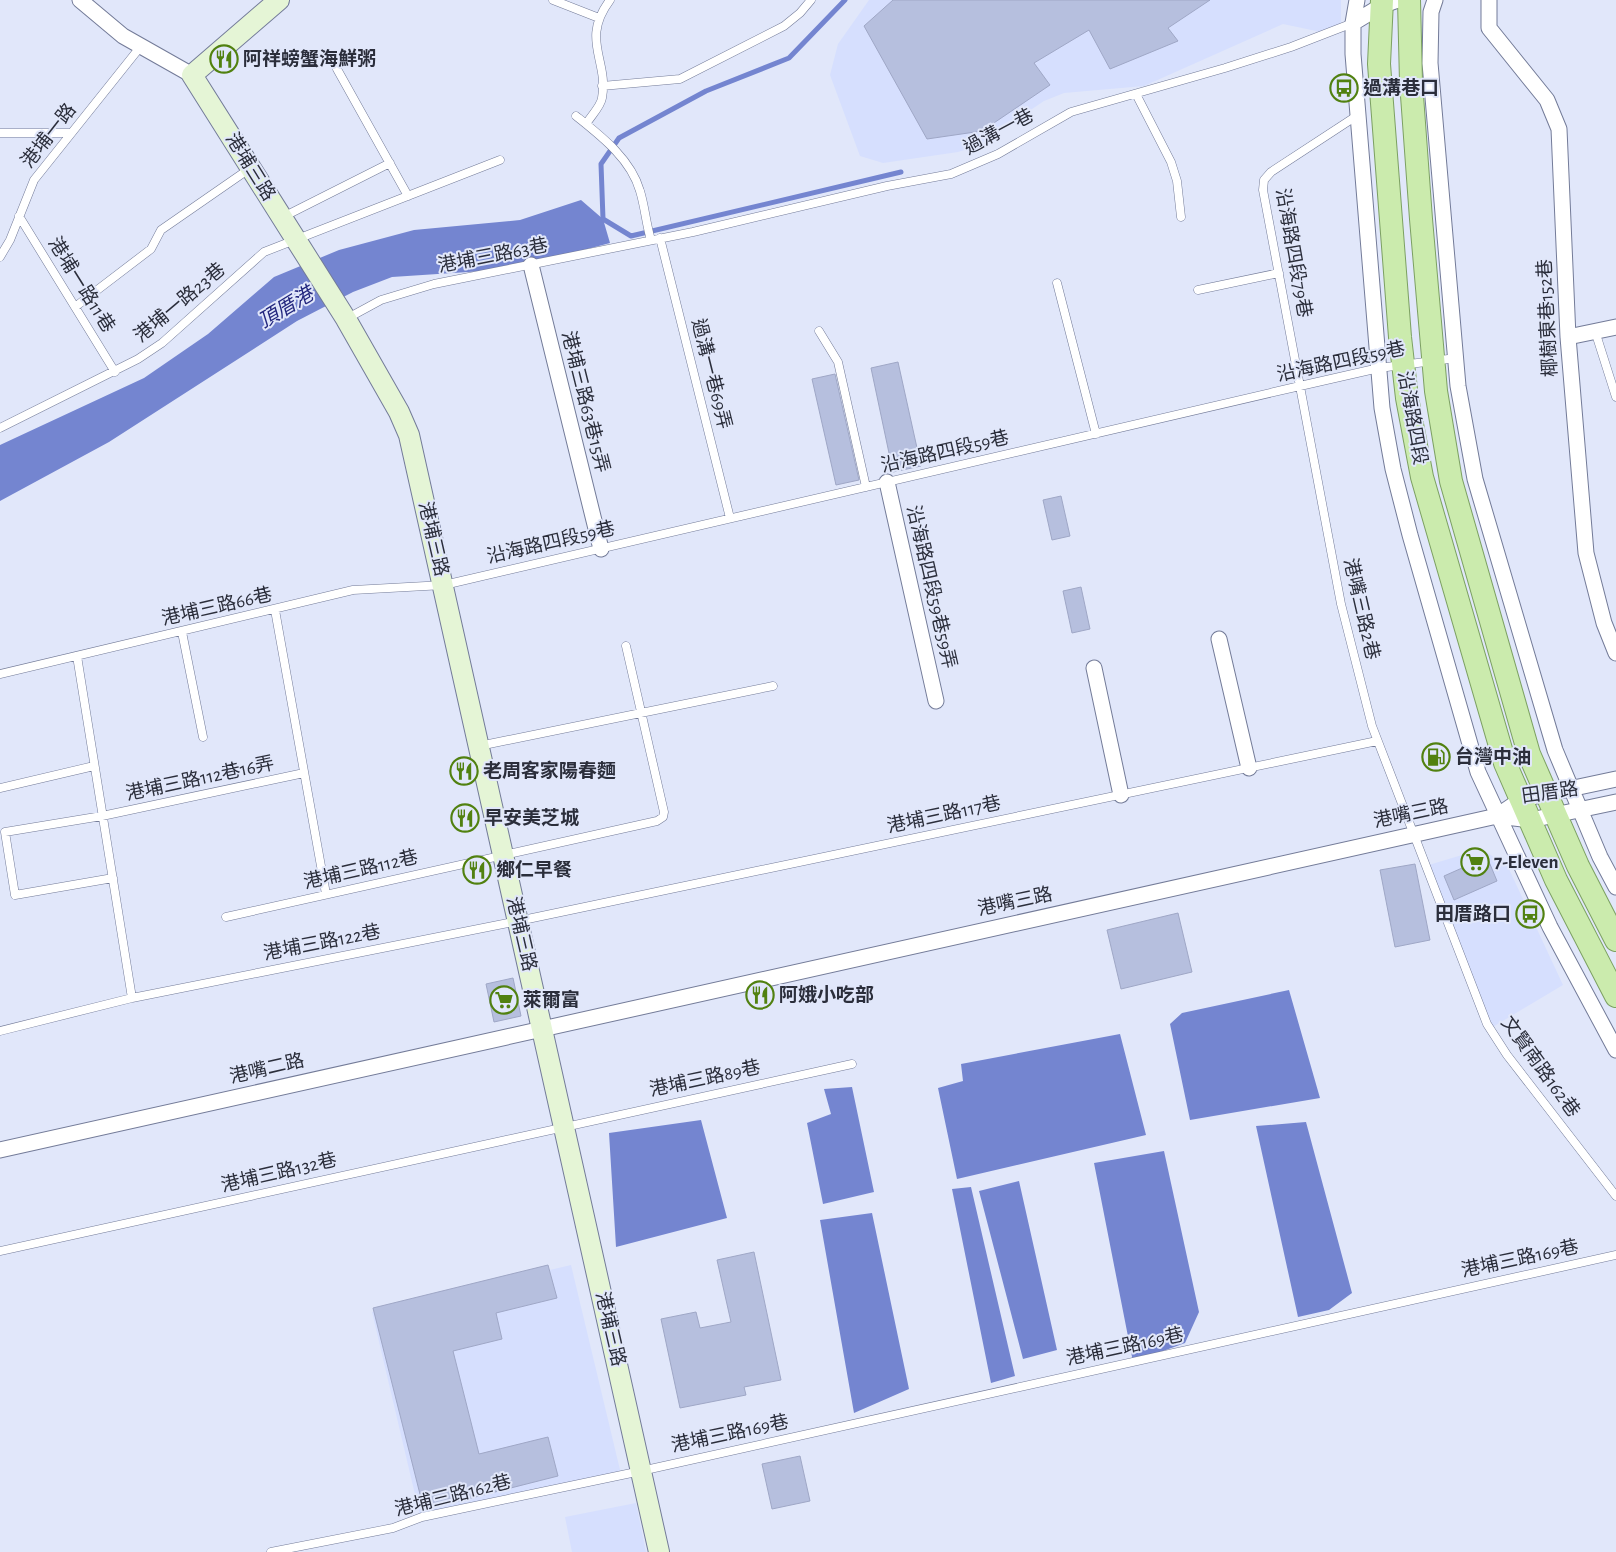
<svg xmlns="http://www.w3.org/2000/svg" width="1616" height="1552" font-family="'Alegreya Sans','Noto Sans TC',sans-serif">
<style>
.built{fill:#d6dffe}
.water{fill:#7485d0}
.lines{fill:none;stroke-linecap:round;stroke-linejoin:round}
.stream{stroke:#7485d0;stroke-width:5}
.building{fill:#b6bfde;stroke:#9fa7c6}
.lane-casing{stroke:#737b98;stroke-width:9}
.street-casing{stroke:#737b98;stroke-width:17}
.secondary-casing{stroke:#737b98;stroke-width:22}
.primary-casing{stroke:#7ca062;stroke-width:24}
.lane{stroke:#fff;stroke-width:8}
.street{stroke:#fff;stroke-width:15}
.secondary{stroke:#e5f5d6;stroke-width:20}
.primary{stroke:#cbebad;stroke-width:22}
.labels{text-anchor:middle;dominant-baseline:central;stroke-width:4;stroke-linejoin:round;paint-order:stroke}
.poi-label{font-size:19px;font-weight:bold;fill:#2b2e3b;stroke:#e1e7fa;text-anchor:start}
.street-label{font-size:19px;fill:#2b2e3b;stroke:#e1e7fa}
.water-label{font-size:20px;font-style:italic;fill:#22267e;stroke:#e1e7fa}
</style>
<rect width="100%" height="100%" fill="#e1e7fa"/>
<path class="built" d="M869,0H1341V27L1321,32L1283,24L1144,86L1064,93L1044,101L977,146L958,152L883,163L860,156L830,75L838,44Z
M1482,849L1508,867L1563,985L1491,1028L1422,867Z
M571,1265L621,1474L421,1520L372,1312Z
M636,1503L646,1552H572L565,1517Z"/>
<path class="water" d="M581,200L603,219L610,243L512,269L392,277L353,292L297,321L109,442L0,501V445L144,378L208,334L274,277L339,250L414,230L520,220Z
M1289,990L1320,1098L1190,1120L1170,1024L1182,1013Z
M1120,1034L1146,1135L957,1179L938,1088L963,1081L961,1064Z
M852,1087L874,1192L823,1204L807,1123L831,1114L824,1089Z
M701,1120L727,1218L616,1247L609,1133Z
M1306,1122L1352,1293L1329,1310L1298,1317L1256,1126Z
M1164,1151L1199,1312L1185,1343L1133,1362L1094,1163Z
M1019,1181L1057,1350L1023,1359L979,1191Z
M971,1187L1015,1376L991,1383L952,1189Z
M872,1213L909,1389L854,1413L820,1220Z"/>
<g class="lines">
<path class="stream" d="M845,0L789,58L706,91L619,138L601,164L603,219L631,236L901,172"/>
</g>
<path class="building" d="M893,0H1210L1168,28L1178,41L1110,69L1089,30L1034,63L1050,85L982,131L927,139L864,26Z
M898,362L921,466L893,472L871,368Z
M835,374L859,480L836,485L812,379Z
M1061,496L1070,536L1052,540L1043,500Z
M1081,587L1090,629L1072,633L1063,591Z
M1487,857L1497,881L1454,900L1444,876Z
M1415,864L1430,940L1395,947L1380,870Z
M1178,913L1192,972L1121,989L1107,930Z
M513,978L521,1016L494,1022L486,984Z
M754,1252L781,1380L744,1387L746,1395L680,1408L661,1319L696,1312L700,1328L731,1322L717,1260Z
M548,1265L557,1298L496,1313L502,1339L453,1351L479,1454L548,1437L558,1476L424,1510L373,1308Z
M800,1456L810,1501L772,1509L762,1464Z"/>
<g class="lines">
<g class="lane-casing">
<path id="lane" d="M553,0L599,18
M337,69L408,196
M602,86L680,79L784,26L800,13L811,0
M1136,94L1171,162L1177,181L1181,217
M1358,115L1271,172L1264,180L1263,190L1341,604L1372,726L1487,1024L1507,1055L1616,1196
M576,116C601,136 631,159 640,191C645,207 646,224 651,240
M586,124C591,116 601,106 602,98C609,60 580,40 610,0
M0,133H71
M19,216L115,372
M283,217L390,163
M660,238L730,518
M0,257L10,240L34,180L141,46
M1057,283L1096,434
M1198,290L1279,273
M75,307L151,249L161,230L249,169
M346,319L381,300L434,284L693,232L887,186L951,174L998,154L1071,112L1225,68L1291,47L1353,23
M819,331L838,362L866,487
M1595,331L1616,397
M0,428L138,359L162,343L264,252L500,160
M275,610L326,894
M182,632L203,737
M77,656L132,998
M0,674L353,590L444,585L1300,386L1379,368L1456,358
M479,746L773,686
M0,788L94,766
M113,878L15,895L5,832L102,816L304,773
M226,917L657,821L663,817L664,812L626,646
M0,1031L132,998L518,921L1377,741
M0,1251L852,1064
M271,1552L393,1528L422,1517L641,1471L1616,1255"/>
</g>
<g class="street-casing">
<path id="street" d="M80,0L123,36L192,75
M1357,0L1353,23V54L1382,408L1393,469L1410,535L1478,772L1550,927L1616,1050
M1435,0L1431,12L1430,63L1458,386L1475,479L1555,750L1600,857L1616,887
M1489,0V28L1547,100L1559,129L1568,337L1586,553L1604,623L1616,653
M1353,23L1381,6L1398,0
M531,265L601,549
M1568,337L1616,327
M887,482L936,701
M1219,639L1249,768
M1094,668L1121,795
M1497,816L1522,799L1616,779
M0,1150L1497,816L1531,820L1616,802"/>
</g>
<g class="secondary-casing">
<path id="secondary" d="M279,0L192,75L346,319L399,412L409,435L659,1552"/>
</g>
<g class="primary-casing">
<path id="primary" d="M1382,0L1379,64L1400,337L1407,398L1422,477L1505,763L1556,880L1616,996
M1409,0L1411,82L1421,219L1436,391L1451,481L1529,754L1578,866L1616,940"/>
</g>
<use href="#lane" class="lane"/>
<use href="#street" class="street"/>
<use href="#secondary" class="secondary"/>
<use href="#primary" class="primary"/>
</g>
<defs>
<g id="restaurant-ring" transform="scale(1.4375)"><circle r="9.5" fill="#e1e7fa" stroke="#518110" stroke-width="1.5"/><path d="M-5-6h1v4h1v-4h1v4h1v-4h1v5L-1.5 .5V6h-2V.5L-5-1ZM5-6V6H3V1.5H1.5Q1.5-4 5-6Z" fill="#518110"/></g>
<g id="bus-ring" transform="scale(1.4375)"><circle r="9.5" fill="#e1e7fa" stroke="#518110" stroke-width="1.5"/><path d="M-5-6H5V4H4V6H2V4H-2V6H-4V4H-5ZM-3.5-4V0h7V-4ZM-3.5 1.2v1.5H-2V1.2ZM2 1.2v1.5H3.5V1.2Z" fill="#518110"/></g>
<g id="fuel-ring" transform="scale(1.4375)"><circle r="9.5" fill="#e1e7fa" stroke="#518110" stroke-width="1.5"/><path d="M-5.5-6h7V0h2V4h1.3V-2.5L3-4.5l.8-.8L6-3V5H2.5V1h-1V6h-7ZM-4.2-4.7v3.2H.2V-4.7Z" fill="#518110"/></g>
<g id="supermarket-ring" transform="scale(1.4375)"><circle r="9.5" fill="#e1e7fa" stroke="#518110" stroke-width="1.5"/><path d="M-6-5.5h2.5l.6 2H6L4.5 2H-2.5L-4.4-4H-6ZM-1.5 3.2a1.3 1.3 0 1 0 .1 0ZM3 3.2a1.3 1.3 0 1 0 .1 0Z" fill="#518110"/></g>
</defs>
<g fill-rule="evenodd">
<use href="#restaurant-ring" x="224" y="59"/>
<use href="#bus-ring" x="1344" y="88"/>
<use href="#fuel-ring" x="1436" y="757"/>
<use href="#restaurant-ring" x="464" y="771"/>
<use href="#restaurant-ring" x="465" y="818"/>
<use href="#supermarket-ring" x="1475" y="862"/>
<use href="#restaurant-ring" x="477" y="870"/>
<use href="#bus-ring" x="1530" y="914"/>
<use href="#restaurant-ring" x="760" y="995"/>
<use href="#supermarket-ring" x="504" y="1000"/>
</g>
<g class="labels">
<g class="poi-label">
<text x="243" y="59">阿祥螃蟹海鮮粥</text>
<text x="1363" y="88">過溝巷口</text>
<text x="1455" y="757">台灣中油</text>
<text x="483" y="771">老周客家陽春麵</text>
<text x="484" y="818">早安美芝城</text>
<text x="1494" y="862">7-Eleven</text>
<text x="496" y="870">鄉仁早餐</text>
<text x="1511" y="914" text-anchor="end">田厝路口</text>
<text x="779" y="995">阿娥小吃部</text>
<text x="523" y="1000">萊爾富</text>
</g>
<g class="street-label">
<text transform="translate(999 132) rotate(-28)">過溝一巷</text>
<text transform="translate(49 136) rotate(-52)">港埔一路</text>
<text transform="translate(250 167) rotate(58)">港埔三路</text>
<text transform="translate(1293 253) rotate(80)">沿海路四段79巷</text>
<text transform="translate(493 256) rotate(-11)">港埔三路63巷</text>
<text transform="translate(81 285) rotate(58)">港埔一路11巷</text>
<text transform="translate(180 303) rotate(-40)">港埔一路23巷</text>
<text transform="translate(1548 318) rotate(-93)">椰樹東巷152巷</text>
<text transform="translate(1341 362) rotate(-12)">沿海路四段59巷</text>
<text transform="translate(711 374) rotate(76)">過溝一巷69弄</text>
<text transform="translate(585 402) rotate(76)">港埔三路63巷15弄</text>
<text transform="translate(1412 418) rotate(80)">沿海路四段</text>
<text transform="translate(945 452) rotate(-13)">沿海路四段59巷</text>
<text transform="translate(433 539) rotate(77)">港埔三路</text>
<text transform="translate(551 543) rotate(-13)">沿海路四段59巷</text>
<text transform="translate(931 587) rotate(77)">沿海路四段59巷59弄</text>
<text transform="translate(217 607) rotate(-13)">港埔三路66巷</text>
<text transform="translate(1361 609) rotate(77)">港嘴三路2巷</text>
<text transform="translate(200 779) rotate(-12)">港埔三路112巷16弄</text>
<text transform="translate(1550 793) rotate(-8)">田厝路</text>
<text transform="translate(1411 814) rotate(-12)">港嘴三路</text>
<text transform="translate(944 815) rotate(-12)">港埔三路117巷</text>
<text transform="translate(361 870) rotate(-13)">港埔三路112巷</text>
<text transform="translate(1015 902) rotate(-12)">港嘴三路</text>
<text transform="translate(521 934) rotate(77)">港埔三路</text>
<text transform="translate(322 943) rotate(-11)">港埔三路122巷</text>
<text transform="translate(1540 1067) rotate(54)">文賢南路162巷</text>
<text transform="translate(267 1069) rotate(-13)">港嘴二路</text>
<text transform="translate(705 1079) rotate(-12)">港埔三路89巷</text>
<text transform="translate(279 1173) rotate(-13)">港埔三路132巷</text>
<text transform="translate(1520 1259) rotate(-12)">港埔三路169巷</text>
<text transform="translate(610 1329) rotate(77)">港埔三路</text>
<text transform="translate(1125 1347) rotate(-12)">港埔三路169巷</text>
<text transform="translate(730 1434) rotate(-12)">港埔三路169巷</text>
<text transform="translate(453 1496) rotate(-14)">港埔三路162巷</text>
</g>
<g class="water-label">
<text transform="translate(286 308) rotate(-31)">頂厝港</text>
</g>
</g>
</svg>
